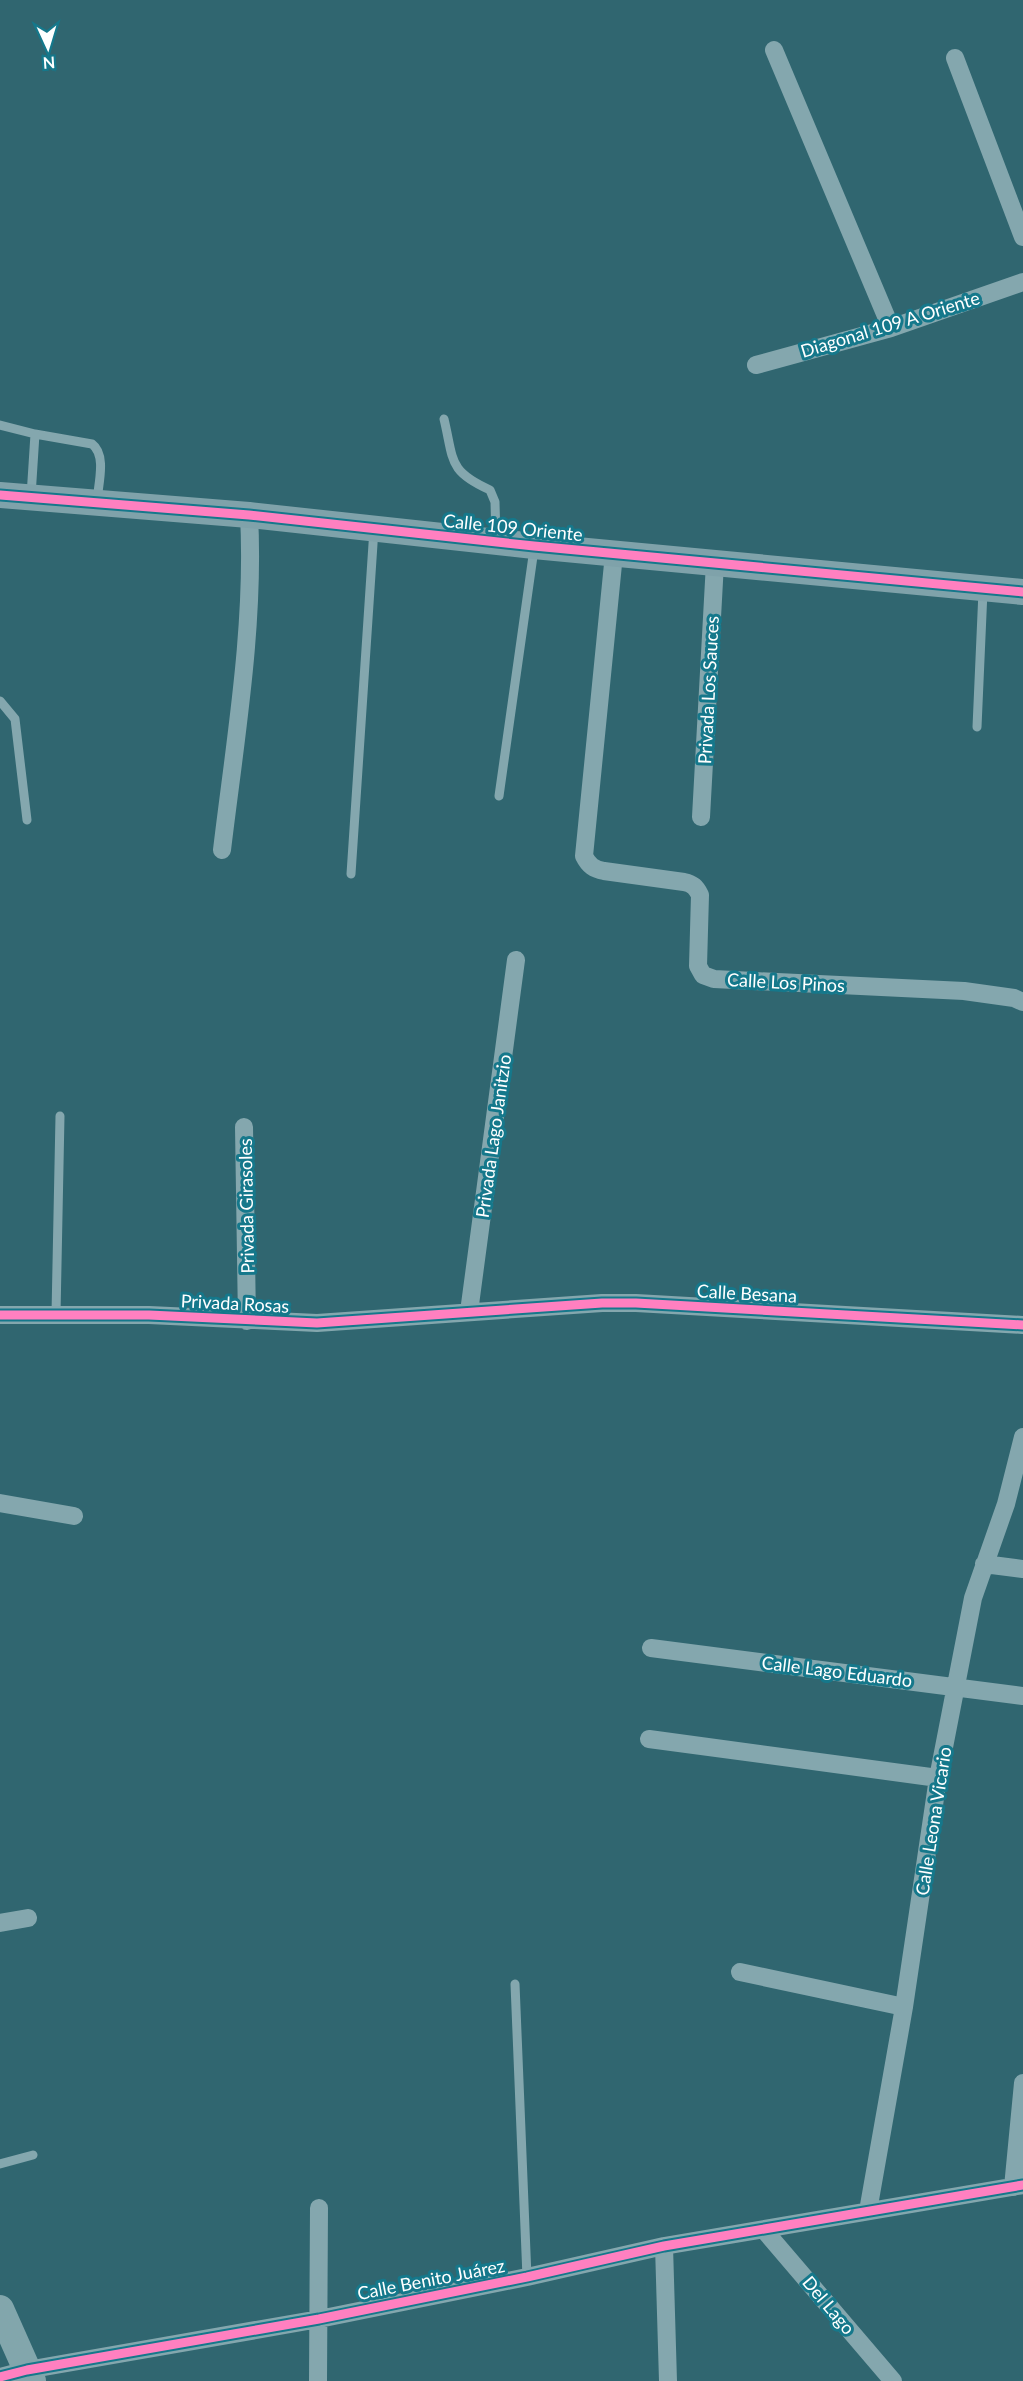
<svg xmlns="http://www.w3.org/2000/svg" width="1023" height="2381" font-family="Lato,sans-serif">
<style>
.lines{fill:none;stroke-linecap:round;stroke-linejoin:round}
.lane{stroke:#84a7ae;stroke-width:9}
.street{stroke:#84a7ae;stroke-width:18}
.secondary{stroke:#7fa2aa;stroke-width:26}
.primary{stroke:#82a6ac;stroke-width:28}
.cycleway-casing{stroke:#15788b;stroke-width:13}
.cycleway{stroke:#ff80c0;stroke-width:9}
.labels{text-anchor:middle;dominant-baseline:central;stroke-width:6;stroke-linejoin:round;paint-order:stroke}
.street-label{font-size:18px;fill:#fff;stroke:#15788b}
</style>
<rect width="100%" height="100%" fill="#306670"/>
<g class="lines">
<path class="lane" d="M444,419C454,461 448,471 490,490L495,502L496,540
M0,425L35,434L31,496
M35,434L92,444C107,455 98,485 97,501
M0,701L15,719L27,820
M977,727L983,591
M499,796L534,549
M351,874L374,529
M56,1314L60,1116
M515,1984L527,2277
M0,2164L33,2155"/>
<path class="street" d="M774,50L891,328
M955,58L1023,237
M756,365L891,328L1023,282
M614,554L584,856C589,866 594,869 604,871L684,882C693,884 696,887 700,895L698,966L703,975L714,979L964,991L1014,998L1023,1002
M701,817L715,563
M222,850C235,741 255,625 249,515
M244,1127L247,1321
M469,1312L516,960
M0,1315H149L317,1323L602,1303H636L1023,1325
M0,1503L74,1516
M984,1564L1023,1569
M651,1648L1023,1696
M649,1739L938,1778
M0,1923L28,1918
M740,1972L904,2007
M1013,2187L1023,2083
M868,2211L904,2007L938,1778L973,1598L1006,1504L1023,1437
M764,2230L893,2381
M664,2246L668,2381
M0,2377L27,2370L319,2319L527,2277L664,2246L1023,2185
M318,2381L319,2208"/>
<path class="secondary" d="M0,495L249,515L534,546L1023,592"/>
<path class="primary" d="M0,2309L32,2381"/>
<g class="cycleway-casing">
<path id="cycleway" d="M0,495L249,515L534,546L1023,592
M0,1315H149L317,1323L602,1303H636L1023,1325
M0,2377L27,2370L319,2319L527,2277L664,2246L1023,2185"/>
</g>
<use href="#cycleway" class="cycleway"/>
</g>
<g class="labels">
<g class="street-label">
<text transform="translate(890 324) rotate(-17)">Diagonal 109 A Oriente</text>
<text transform="translate(513 527) rotate(6)">Calle 109 Oriente</text>
<text transform="translate(708 690) rotate(-87)">Privada Los Sauces</text>
<text transform="translate(786 982) rotate(3)">Calle Los Pinos</text>
<text transform="translate(493 1136) rotate(-82)">Privada Lago Janitzio</text>
<text transform="translate(246 1206) rotate(-91)">Privada Girasoles</text>
<text transform="translate(747 1293) rotate(3)">Calle Besana</text>
<text transform="translate(235 1303) rotate(3)">Privada Rosas</text>
<text transform="translate(837 1671) rotate(7)">Calle Lago Eduardo</text>
<text transform="translate(933 1821) rotate(-81)">Calle Leona Vicario</text>
<text transform="translate(431 2279) rotate(-11)">Calle Benito Juárez</text>
<text transform="translate(829 2305) rotate(50)">Del Lago</text>
</g>
</g>
<g transform="translate(48 48) rotate(176)" stroke="#15788b" stroke-width="4.5" paint-order="stroke">
<path d="M0-4.5L10 22L0 15L-10 22Z" fill="#ffffff"/>
<text y="-9" font-size="16" font-weight="bold" text-anchor="middle" fill="#ffffff">N</text>
</g>
</svg>
